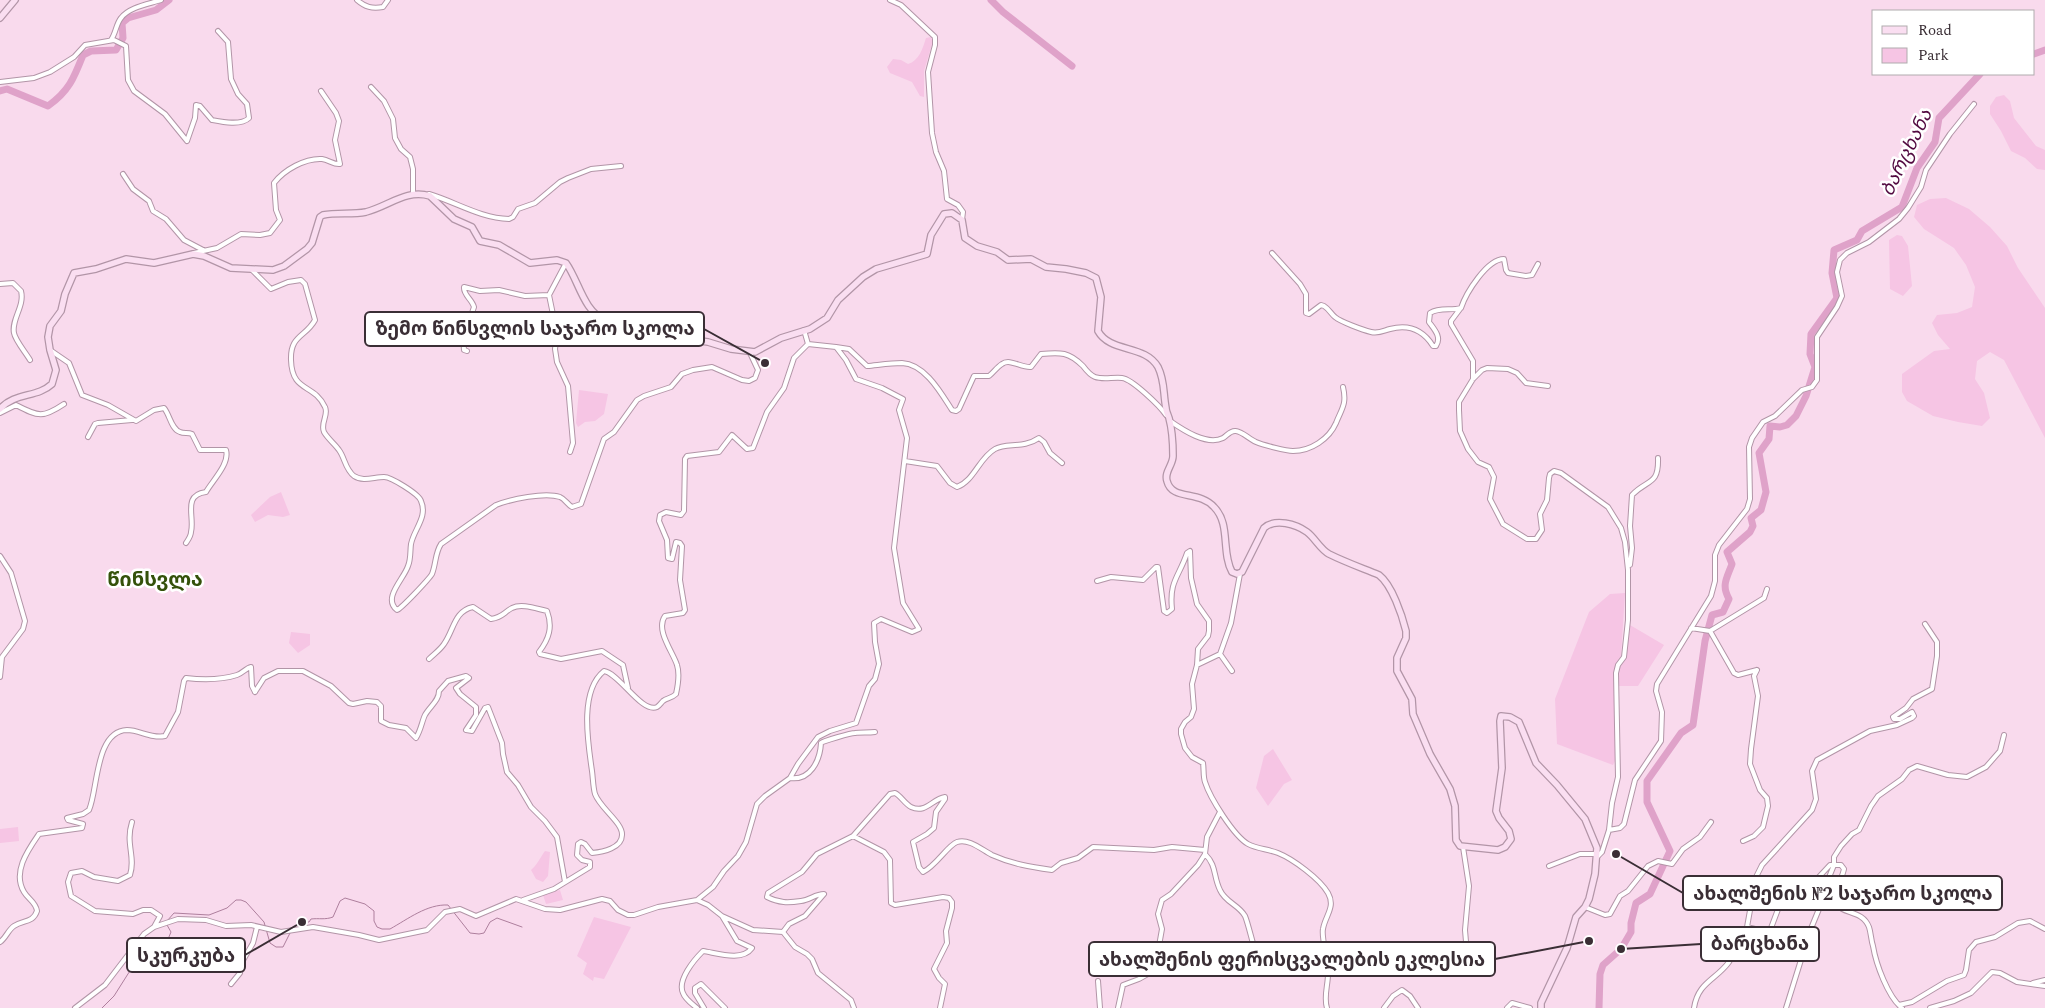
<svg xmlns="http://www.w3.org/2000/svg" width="2045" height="1008" font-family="Spectral,'Noto Sans Georgian',serif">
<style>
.green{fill:#f6c5e4}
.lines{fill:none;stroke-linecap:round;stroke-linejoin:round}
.stream{stroke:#ae7f9d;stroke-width:1}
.river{stroke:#dfa2c9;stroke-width:7}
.street-casing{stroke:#b295a7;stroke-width:6}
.secondary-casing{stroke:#b295a7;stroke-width:8}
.street{stroke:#fff;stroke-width:4}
.secondary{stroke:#fadef1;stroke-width:5.5}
.labels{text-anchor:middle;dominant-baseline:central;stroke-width:5;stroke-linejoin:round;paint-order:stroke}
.water-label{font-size:19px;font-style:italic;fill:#520940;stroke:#fff}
.quarter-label{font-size:20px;font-weight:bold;fill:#34510a;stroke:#fff}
.leader{fill:none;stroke:#3a2e35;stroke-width:2}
.callout-dot{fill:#3a2e35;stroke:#fff;stroke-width:2}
.callout{fill:#fff;stroke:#3a2e35;stroke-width:2}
.callout-label{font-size:19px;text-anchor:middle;font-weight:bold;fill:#3a2e35}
</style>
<rect width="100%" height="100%" fill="#f9daed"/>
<path class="green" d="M931,37L933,41L924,71V97L920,96L912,82L890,73L887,67L893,59L901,60L908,64C919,61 923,48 926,38Z
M2004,95L2010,101L2014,118L2036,146L2045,150V170L2037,169L2025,158L2011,151L2001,131L1990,114V106L1996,97Z
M1946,198L1969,209L1990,227L2007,246L2018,268L2045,308V438L2004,360L1990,352L1977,361L1975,379L1984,393L1990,418L1982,426L1958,422L1933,416L1907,401L1902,392V374L1934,351L1950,349L1938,335L1932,323L1937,315L1957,313L1972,307L1975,287L1966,265L1954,248L1924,229L1914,217L1917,205L1930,199Z
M1897,235L1902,236L1908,246L1912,286L1903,296L1890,289L1889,240Z
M579,390L608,394L604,414L595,421L585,422L578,427L576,423Z
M281,492L290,515L283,517L268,515L255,522L251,515L270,497Z
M1625,593L1621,656L1615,665L1617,757L1613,765L1557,744L1555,699L1589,612L1610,594Z
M1630,625L1664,645L1638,686H1618V671L1625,658Z
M291,632L310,634V645L298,653L289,643Z
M1273,749L1292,780L1284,784L1268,806L1256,788L1264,756Z
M18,827L19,841L0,843V829Z
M545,851L550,852L548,876L543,882L536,879L531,870C537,865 540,858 545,851Z
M560,890L563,900L546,904L543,895Z
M594,917L631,927L604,979L594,977L593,981L583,974L587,963L577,956Z"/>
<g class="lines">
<path class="stream" d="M167,921L174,913L209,915L227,908L236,900H241L246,902L264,922L270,943L276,947H283L291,931
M293,928L302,922H309L311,919C319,918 325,920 333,917L340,901L345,898L365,904L374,911V921L377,927L382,929H390C408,919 427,904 448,905L470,933L479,934L484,933L490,922L497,918L522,927
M102,1008L114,996L145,947L155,950L166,944L171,932L167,925"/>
<path class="river" d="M991,0L1003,12L1072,66
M2034,54L2045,50
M0,91L7,89L48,106C69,91 74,78 83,55L91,51L116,50L123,38L122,23L128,18L156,10L169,0
M1599,1008L1600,974L1603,965L1621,949L1631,932V923L1636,903L1650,894L1670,851L1647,802V781L1681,733L1693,725L1705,641L1712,615L1723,612L1729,599C1721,585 1727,578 1732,564L1727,552L1750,532L1753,526L1751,518L1761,510L1766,492L1759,453L1769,439L1770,426L1780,427L1787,425L1796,416L1806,396L1815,367L1810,354L1811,334L1837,298L1832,273L1834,250L1857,240L1862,231L1902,207L1917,168L1935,142L1939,118L1980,74"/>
<g class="street-casing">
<path id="street" d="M357,0C365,7 372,9 383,7L388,0
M890,0L901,5L935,37V45L928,72L932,133L936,152L944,171L947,199L958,205L963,212L962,220
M111,40C116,33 116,24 121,18C129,7 149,4 161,0
M0,82L34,78L50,72L74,57L85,45L114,40L126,46L128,80L134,91L165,114L187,141
M371,87L384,101L393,119L395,138L401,149L410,157L413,169V194
M187,141L195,118L196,105L200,106L212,120C222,122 241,126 249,118L247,104L238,94L231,79L228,42L218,31
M123,174L133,189L149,201L153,211L166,219L184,240L203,250
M429,194C456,202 480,218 509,219L513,217L518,209L535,203L560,182L568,178L591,169L621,166
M194,253L217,248L241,234L260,235L270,233L280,220L276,210L274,183C284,170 305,158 322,159C329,160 334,165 340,164L335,140L339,121L336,113L321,91
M1272,253L1300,284L1306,294V313L1309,314L1321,305L1324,306C1329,309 1331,314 1335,317C1341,322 1363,330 1371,332C1378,334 1383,331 1390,329C1409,324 1423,330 1433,346H1436C1442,337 1434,329 1429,322L1430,313C1440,307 1451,311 1461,308C1466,293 1487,259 1504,259L1506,270L1508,273L1526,276L1532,275L1538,264
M252,270L271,289L288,282L301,280L305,284L315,320C306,337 290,335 291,360C292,393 314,383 325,407C329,415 320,423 324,432C328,439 335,444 339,450C345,458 345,469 354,476C363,482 374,477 384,477C391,477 419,494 421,501C428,517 414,529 411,544C410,551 411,559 408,566C404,579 382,598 397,610C402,608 429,579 432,574C436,564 435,553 441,544L496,505C511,499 545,492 560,497C565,499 567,504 572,507L581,504L604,439L614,432L637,400L644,396L671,387L682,374L693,370L712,367L742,380L749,381L755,378L758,370L750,353
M0,284L13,283L21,291C25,306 11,320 14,333C15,340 26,353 30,360
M549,295L557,334L555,349L557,362L568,386L573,443L570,452
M1460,309L1451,321V324L1473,361V379
M836,347L849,349L867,366C878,365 891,363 902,363C925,364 941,393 952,410L956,411L959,409L974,376H989C994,372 997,367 1002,364C1010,358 1021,368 1031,367L1041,354C1061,352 1069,352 1083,366C1086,370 1090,375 1095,377C1103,380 1113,377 1122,378C1132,379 1160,406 1166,415
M50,350L69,363L82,395L108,405L136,421L154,410L164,408C170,415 171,429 180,432C184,434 188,432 192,434L200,450H226C230,464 212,481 206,492C182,495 195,517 191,532C191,536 188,540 186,543
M467,351L464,350L463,336L465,326L471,316L474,307C472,299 463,295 464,287L480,291L499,290L525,296L549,295L566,263
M1548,386L1526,383L1517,373L1508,369L1487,368L1482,370L1473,379L1459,402V410L1460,431L1468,449L1478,462L1489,467L1494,477L1490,499L1503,524L1527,539H1536L1542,530L1540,514L1547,500L1549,478L1550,474L1554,471L1561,473L1608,507L1621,528L1625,542L1628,570V620L1624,657L1618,665L1616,673L1618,777L1612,803L1609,830
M0,413L16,405C39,417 43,418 64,404
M1170,421C1183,430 1207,446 1223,438C1227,436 1230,430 1236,431C1243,432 1249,439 1256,442C1263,445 1286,451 1293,451C1311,451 1329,439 1336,423C1342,408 1347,404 1343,387
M88,437L95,424L98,423L132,420
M905,461L937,466L950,483L957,487C974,481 979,458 995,449C1006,442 1023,449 1039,438L1044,442L1050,453L1062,463
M0,556L11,573L25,621L23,629L2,657L0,677
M1630,565L1632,548L1630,526L1632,495C1647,479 1659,486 1658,458
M1097,581L1111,577L1143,580L1156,567H1158L1164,611L1167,613L1172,609C1169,581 1179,577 1187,553L1190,551L1191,578L1197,604L1209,621V631L1208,636L1198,649L1197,665L1192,684L1194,709L1191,717L1185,722L1181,729V734L1185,748L1192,757L1203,763C1204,769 1203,776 1205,782C1210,798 1234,836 1248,844C1257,849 1268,849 1278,853C1293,859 1320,879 1328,893C1336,907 1325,916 1323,929C1321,937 1328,959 1328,970C1329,983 1323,996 1327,1008
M1691,628L1710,631L1764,598L1767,589
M1710,631L1734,673L1738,675L1757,670
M1220,654L1232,671
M429,659C434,654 440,650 444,644C454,630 454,611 473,607L491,619C503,617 503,613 512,608C522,603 537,609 547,611C553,627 549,639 539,652L540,654L561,659L602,651L623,665L628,688
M1197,665L1220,654L1231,623L1240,574
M255,692L264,678L278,671H303L331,686L349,703L353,704L367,701L377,702L381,706V721L389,725L406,728L416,738C421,730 422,721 425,715C430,706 439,701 439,691L448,681L466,676L469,678L456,688L460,694L476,707V715L466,730L472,731L485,708L488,707L502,743L503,754L507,772L518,785L531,807L545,821L557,837L565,882
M790,778C810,781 820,761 821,743C823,741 851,733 855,733C861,732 868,733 875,732
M132,822C125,844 136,857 130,875L118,881L94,877L82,871L71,873L68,882L71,896L95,911L133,914L143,910H151L160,916L154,927
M853,836L890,794L895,793C901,796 904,803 911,807C926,814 932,799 945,797V799L936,812L934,828L927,834L913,842L919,867L923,872C936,866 948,845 957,842C969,838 982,850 992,855C1012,864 1031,867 1052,870L1061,863L1078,858L1093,847L1154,850L1172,847L1205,850
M1743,841L1754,836L1763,827L1768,806L1767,798L1760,790L1750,764L1751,749L1758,696L1754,676L1757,670
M1463,847L1469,886L1465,930L1468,965
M1205,854C1217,866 1213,876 1220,890C1225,902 1239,905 1245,916C1248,923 1252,941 1255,950
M1597,857L1602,852L1609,830L1620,828L1624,824L1635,780L1661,741L1662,712L1656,691L1657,684L1711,596L1715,581V555L1719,545L1747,509L1750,499L1749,447L1752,438L1763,422L1775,416L1802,390L1812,387L1817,380V337L1837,307L1842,296L1837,272L1840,260L1847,253L1869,242L1899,219L1908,208L1921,187L1926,170L1950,134L1974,104
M1549,866L1580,854H1597
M523,900L554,889L590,867V862L582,860L577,855L578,844L581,842L585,844L592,853C603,852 622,848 622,835C623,823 600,808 595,794C593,787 593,778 592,771C588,743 579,691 604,671C619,673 642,714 657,707C659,706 661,703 663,701C667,698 672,698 676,694C678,685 680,674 677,665C673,652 655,630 665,616L683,613L685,610L680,580L682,546L680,543L676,542L672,559L668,558L667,540L659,521L660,515L666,512L681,515L684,511L685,459L687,456L719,452L732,435L747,449L753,448L767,412L784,388L794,358L808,344L804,330
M697,900L713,887L724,871L738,856L746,842L757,804L765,796L790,778L798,764L818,737L830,731L856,723L869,686L875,679L879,664L875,642L874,623L881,619L912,632L919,629L903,603L894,548L907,438L899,410L903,399L882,388L856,379L846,360L836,347L808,344
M1585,907L1605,915L1610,914L1620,896L1628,891L1648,866L1658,861L1672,864L1683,849L1700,837L1711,822
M722,916L753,930L783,932L789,924L805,916L824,894C815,894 810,900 801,901C788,903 779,903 767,897L768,893L802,872L817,854L853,836L884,852L890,860L891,903L895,905L943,897L949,898L952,902V908L946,931L947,943L934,969L939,978L945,984L940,1008
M783,932L795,947L807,954L812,959L818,973L851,1000L854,1008
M0,942C6,938 8,930 14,926C23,920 33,923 37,911C36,902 28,899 24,892C12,872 28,850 39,834L82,828L83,824L68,820L67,818L83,814L89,810C98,790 95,731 127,730C140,730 151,739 165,736L178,712L184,681L186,678C203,680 221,680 237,675C243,673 246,668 251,667L252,686L255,692
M1098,981L1100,1008
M2033,983L2045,980
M231,984L240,973L242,962L253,943L257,927
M1899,1005L1912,1002L1947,981L1964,975L1966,970L1969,950L1976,942L1995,937L2018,923L2030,921L2045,929
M75,1008L105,985L144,934L154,927L178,919L206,920L226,926L251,925L281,932L313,927L359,935L379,940L427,930L445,912L460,909L476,916L516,899L545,909L560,910L602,899L610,901L618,910L628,915H634L658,907L697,900L708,905L722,916L737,941L752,948C742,962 717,953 703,951C694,960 677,980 683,993C685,999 692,1004 697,1008
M704,1008L695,993V988L701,984L725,1008
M1118,1008L1123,985L1139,979L1148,974L1157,957L1162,929L1158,914L1162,900L1171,894L1198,865L1205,854L1207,837L1220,812
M1384,1008L1393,996L1402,990L1410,996L1418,1008
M1507,1008L1512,1003L1530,1008
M1694,1008C1698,982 1716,980 1729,962C1735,953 1741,937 1747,927
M1786,1008L1810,931L1819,909L1821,897L1834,865V857L1841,846L1852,834L1859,830L1871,806L1878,796L1902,779L1909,770L1917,766L1948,775L1967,777L1986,767L2000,751L2004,735
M1902,1008C1888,997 1876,964 1873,946C1871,940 1871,933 1869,927C1862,909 1841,915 1837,903C1833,893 1842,879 1844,869L1841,865H1830L1816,880L1801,887L1780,904L1771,928L1767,932L1747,927L1756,877L1762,865L1812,810L1816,799L1812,771L1817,760L1870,731L1897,725L1912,718L1914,716L1912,712L1900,719H1894L1893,717L1906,708L1913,699L1932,689L1937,656V642L1925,624
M1930,1008L1954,1001L1971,993L1992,972L2000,973L2017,982L2045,986"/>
</g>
<g class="secondary-casing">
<path id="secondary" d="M0,18L15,0
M0,409C15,392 37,398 52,384L56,370L50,350L48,337L50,326L61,311L65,294L74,273L96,269L126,259L154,263L193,254L204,256L231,268L273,270L284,266L307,249L312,243L320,217L323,215C337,212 352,215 366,212C389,206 406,189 430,196L454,219L472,227L480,241L499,245L530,263L557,260L566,263C579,281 583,311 606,321L661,325L671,330L679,338L708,342L731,349L755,352L781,338L810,329L827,318L838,300L863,277L876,269L927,254L931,235L944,214L952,213L962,220L965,238L977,246L997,252L1008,260L1031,259L1046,267L1066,269L1086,273L1096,278L1101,297L1098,331C1110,353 1145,344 1158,367C1165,381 1163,393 1166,408C1166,411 1168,415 1169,418C1172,429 1173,445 1173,456C1173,465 1164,472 1167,481C1172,501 1199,490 1214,507C1231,524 1221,552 1232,572L1237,574L1242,572L1264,528C1275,518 1296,524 1307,532C1315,538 1320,549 1329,554C1345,562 1362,568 1379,575C1392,585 1402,615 1406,631V638L1397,658V671L1412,699L1413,714L1430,754L1450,789L1455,806L1456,840L1460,846L1498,850L1505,847L1511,839L1509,831L1499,818L1496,811L1502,768L1500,721L1501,716L1510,717L1519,722L1536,763L1557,785L1585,819L1597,848L1595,874L1589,899L1585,907L1576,917L1567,948L1541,1003V1008"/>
</g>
<use href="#street" class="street"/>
<use href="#secondary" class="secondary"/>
</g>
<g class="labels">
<g class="water-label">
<text transform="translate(1907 153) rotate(-64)">ბარცხანა</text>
</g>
<g class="quarter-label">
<text x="155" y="580">წინსვლა</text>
</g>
</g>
<path class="leader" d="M765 363L704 329M1616 854L1683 893M1621 949L1701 944M302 922L245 955M1589 941L1495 959"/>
<g class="callout-dot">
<circle cx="765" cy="363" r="5"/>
<circle cx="1616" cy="854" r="5"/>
<circle cx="1621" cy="949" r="5"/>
<circle cx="302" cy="922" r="5"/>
<circle cx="1589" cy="941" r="5"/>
</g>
<g class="callout">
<rect x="365" y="312" width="339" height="34" rx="5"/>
<rect x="1683" y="876" width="319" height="34" rx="5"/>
<rect x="1701" y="927" width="118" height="34" rx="5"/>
<rect x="127" y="938" width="118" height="34" rx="5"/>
<rect x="1089" y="942" width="406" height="34" rx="5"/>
</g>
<g class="callout-label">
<text x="535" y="335">ზემო წინსვლის საჯარო სკოლა</text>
<text x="1843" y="900">ახალშენის №2 საჯარო სკოლა</text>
<text x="1760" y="950">ბარცხანა</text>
<text x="186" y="962">სკურკუბა</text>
<text x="1292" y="966">ახალშენის ფერისცვალების ეკლესია</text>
</g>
<rect x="1872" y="10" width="162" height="65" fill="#ffffff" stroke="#b0abae"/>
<rect x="1882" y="26" width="25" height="8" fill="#fadef1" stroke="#b0abae"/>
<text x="1918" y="35" font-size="15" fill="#3a2e35">Road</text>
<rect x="1882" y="48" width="25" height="15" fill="#f6c5e4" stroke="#b0abae"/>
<text x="1918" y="60" font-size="15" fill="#3a2e35">Park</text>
</svg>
